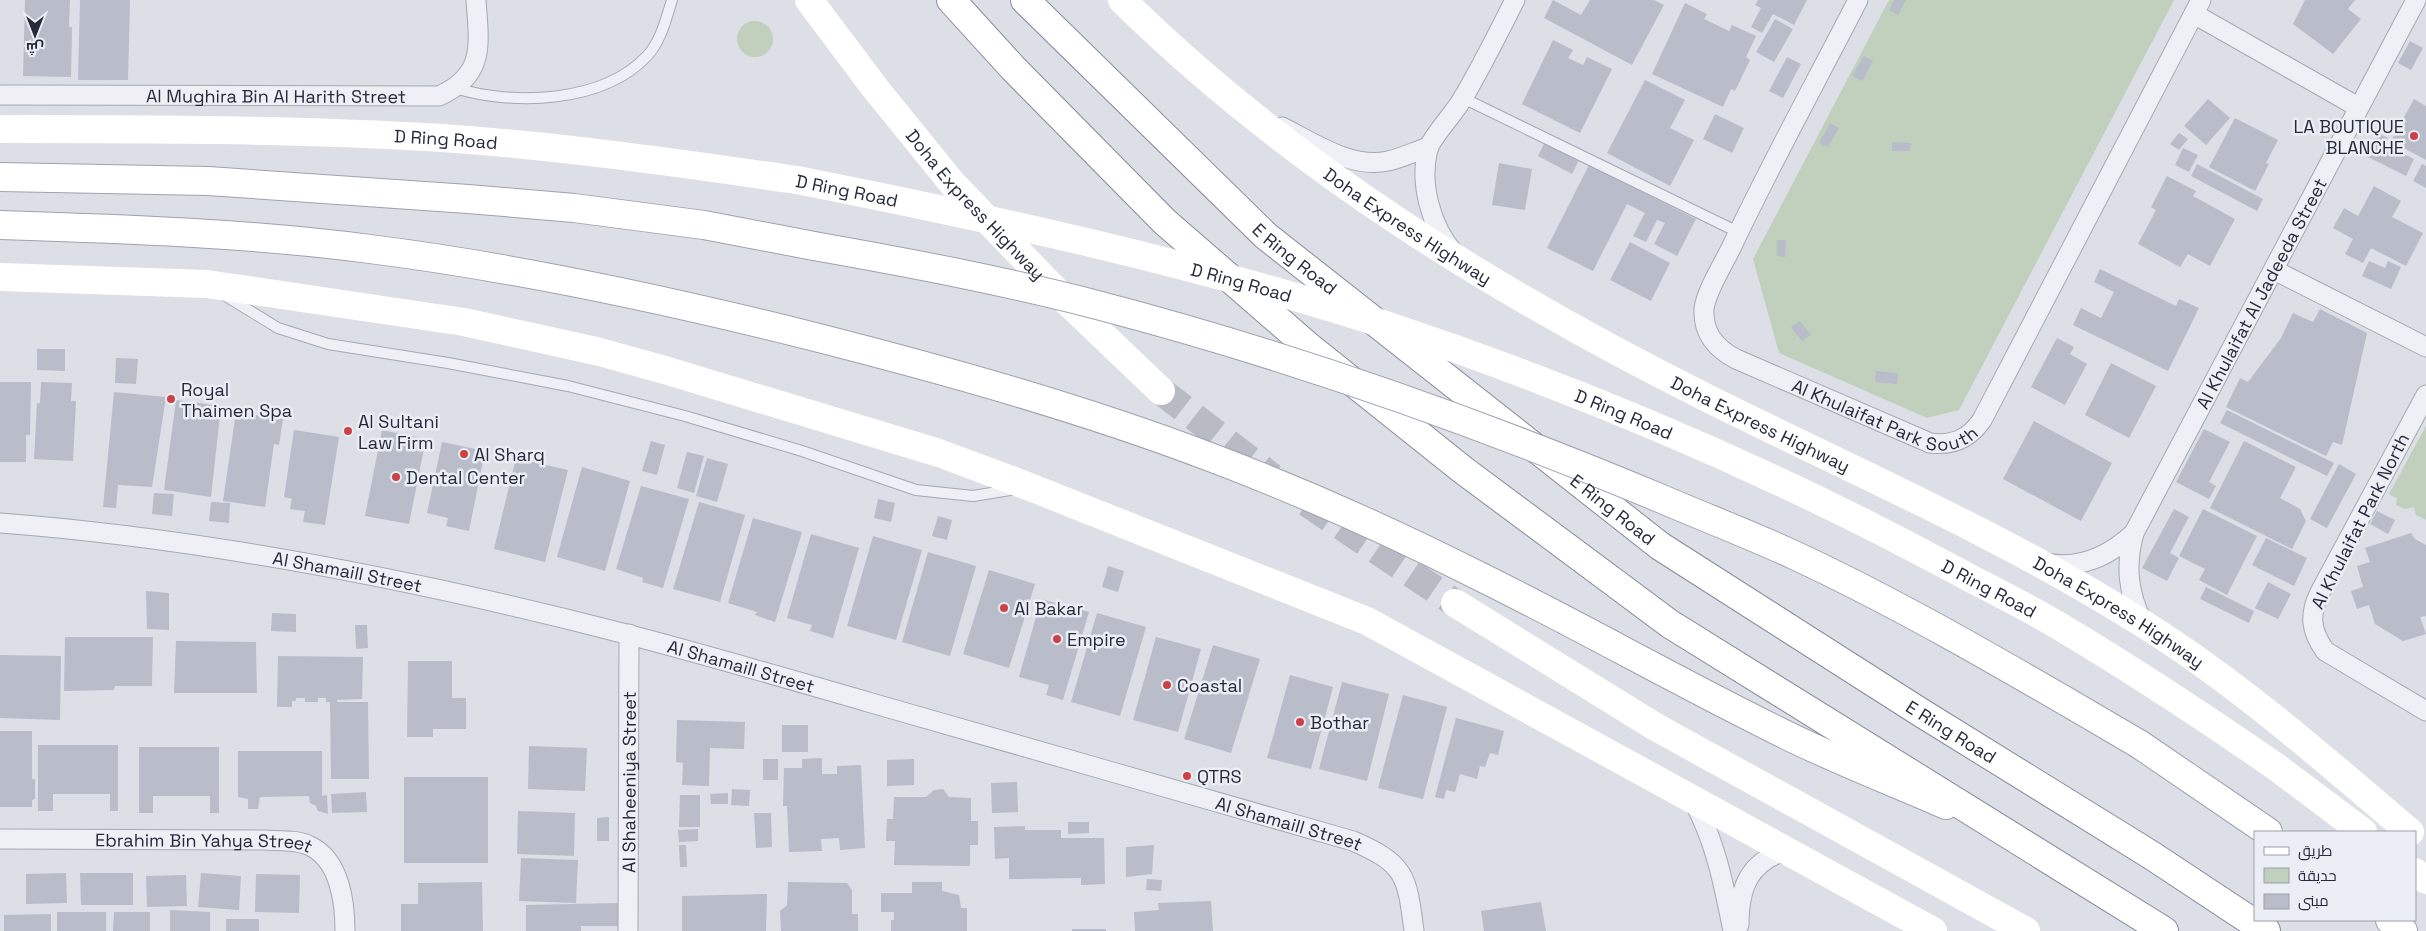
<svg xmlns="http://www.w3.org/2000/svg" width="2426" height="931" font-family="'Space Grotesk',Cairo,sans-serif">
<style>
.green{fill:#c0d0bd}
.building{fill:#b9bdc9}
.lines{fill:none;stroke-linecap:round;stroke-linejoin:round}
.secondary-tunnel{stroke:#b8bbc4;stroke-width:28;stroke-dasharray:28 14;stroke-linecap:butt}
.lane-casing{stroke:#a5a9b3;stroke-width:12}
.street-casing{stroke:#a5a9b3;stroke-width:21}
.primary-casing{stroke:#9ca2b1;stroke-width:30}
.highway-casing{stroke:#848a9c;stroke-width:30}
.lane{stroke:#eff0f5;stroke-width:10}
.street{stroke:#eff0f5;stroke-width:19}
.secondary{stroke:#fff;stroke-width:28}
.primary{stroke:#fff;stroke-width:28}
.highway{stroke:#fff;stroke-width:28}
.primary-bridge-casing{stroke:#9ca2b1;stroke-width:30;stroke-linecap:butt}
.secondary-bridge{stroke:#fff;stroke-width:28}
.primary-bridge{stroke:#fff;stroke-width:28}
.poi-dot{fill:#cb4145;stroke:#ebeef4;stroke-width:2}
.labels{text-anchor:middle;dominant-baseline:central;stroke-width:5;stroke-linejoin:round;paint-order:stroke}
.street-label{font-size:18px;fill:#262b3c;stroke:#ebeef4}
.poi-label{font-size:18px;fill:#262b3c;stroke:#ebeef4;text-anchor:start}
</style>
<rect width="100%" height="100%" fill="#dcdfe6"/>
<path class="green" d="M1889,0H2174L1959,410L1927,418L1779,353L1753,259Z
M737 39a18 18 0 1 1 36 0a18 18 0 1 1-36 0Z
M2426,426V520L2416,515L2414,507L2405,509L2396,505L2397,498L2389,494Z"/>
<path class="building" d="M25,0H70L69,27H72L71,77L23,76Z
M80,0H130L128,80H78Z
M1553,0L1581,15L1590,0H1654L1664,5L1632,65L1544,18Z
M1758,0H1807L1794,25L1773,14L1762,33L1751,27L1761,8L1755,5Z
M1894,0H1906L1898,15L1889,10Z
M2305,0H2355L2348,9L2361,19L2333,54L2293,24Z
M1685,3L1707,14L1704,19L1729,31L1732,25L1756,36L1746,57L1750,60L1735,91L1731,89L1723,107L1652,74Z
M1775,19L1793,29L1774,62L1756,52Z
M1553,40L1573,50L1568,58L1583,65L1587,57L1612,69L1580,133L1522,104Z
M2410,41L2423,48L2411,70L2398,63Z
M1864,56L1873,61L1862,81L1852,76Z
M1787,57L1801,64L1783,98L1769,91Z
M1645,80L1685,100L1670,128L1694,140L1670,186L1607,153Z
M2208,99L2230,118L2206,145L2184,126Z
M2414,99L2426,106V160L2391,141Z
M1715,114L1744,128L1732,153L1703,139Z
M2235,118L2278,140L2266,163L2269,164L2255,191L2209,167Z
M1830,123L1839,128L1828,147L1819,143Z
M2179,133L2188,139L2179,150L2170,144Z
M2378,133L2388,138L2385,144L2414,159L2406,176L2366,156Z
M1545,142L1579,160L1572,174L1538,156Z
M1892,142L1911,143L1910,151H1892Z
M2183,148L2198,155L2189,172L2175,165Z
M1499,163L1532,169L1525,210L1492,205Z
M2197,164L2263,199L2257,211L2191,176Z
M2422,164L2426,166V188L2413,181Z
M1589,165L1696,219L1677,256L1654,244L1665,223L1657,220L1646,242L1633,236L1645,213L1627,204L1593,271L1547,248Z
M2167,176L2196,191L2193,196L2235,219L2210,266L2188,254L2180,267L2138,244L2156,210L2151,207Z
M2374,186L2401,201L2392,217L2423,233L2406,266L2371,248L2363,263L2345,254L2353,239L2333,228L2344,208L2358,216Z
M1777,240H1786L1785,257L1777,256Z
M1630,242L1670,263L1651,301L1610,280Z
M2369,261L2385,268L2388,261L2401,267L2391,289L2362,276Z
M2100,269L2176,306L2179,299L2199,308L2168,371L2073,325L2081,308L2101,318L2114,292L2094,282Z
M2320,309L2367,333L2342,445L2333,442L2326,456L2226,407L2240,378L2248,382L2281,338L2293,313L2313,322Z
M1800,321L1811,335L1802,341L1791,327Z
M2057,338L2074,347L2070,354L2087,364L2065,405L2031,387Z
M37,349H65V371L37,370Z
M116,358L138,359L136,384L115,383Z
M2111,363L2156,386L2129,438L2085,415Z
M1876,371L1898,373L1897,384L1875,382Z
M0,382H31L30,435H26V462H0Z
M41,382L72,383L71,401H76L73,461L34,459L37,403H40Z
M114,392L166,397L152,487L118,485L116,508L103,507Z
M176,400L221,406L211,497L164,490Z
M2227,410L2334,463L2327,476L2220,423Z
M236,412L283,419L279,445L274,444L265,507L223,501Z
M2034,421L2112,463L2081,521L2003,479Z
M2204,429L2230,442L2209,482L2216,486L2209,499L2176,482Z
M294,430L339,437L325,525L303,522L305,511L290,509L292,499L284,497Z
M382,430L426,439L409,524L365,516Z
M651,441L665,445L657,475L642,471Z
M2244,441L2296,467L2280,498L2300,509L2306,521L2292,549L2210,508Z
M442,442L485,451L469,531L446,526L448,518L427,513Z
M687,452L704,456L694,493L677,488Z
M516,458L568,470L545,562L494,549Z
M707,458L728,464L717,502L696,496Z
M2339,464L2356,474L2327,528L2310,519Z
M582,467L630,481L605,571L557,557Z
M641,486L689,499L663,588L642,582L643,578L616,569Z
M154,493L174,494L172,516L152,514Z
M878,499L895,503L891,522L874,518Z
M211,502L230,503L229,523L209,521Z
M699,502L745,515L720,602L673,589Z
M2174,509L2189,517L2170,553L2179,558L2167,581L2142,568Z
M2203,509L2257,536L2227,595L2199,580L2205,569L2179,556Z
M2377,511L2395,520L2388,534L2370,524Z
M938,516L952,520L947,540L932,536Z
M753,518L802,532L775,622L755,615L757,612L728,603Z
M2411,533L2415,539L2426,545V616L2420,617L2426,634L2403,641L2375,624L2369,605L2357,609L2351,591L2363,587L2357,566L2370,562L2365,548Z
M811,534L859,548L833,638L810,631L812,625L787,618Z
M873,536L922,550L896,640L847,626Z
M2266,538L2307,558L2294,586L2252,565Z
M928,552L976,566L950,656L902,642Z
M1108,566L1124,571L1118,592L1102,587Z
M989,570L1035,584L1009,668L963,654Z
M2268,582L2291,594L2278,619L2255,608Z
M2206,587L2254,611L2249,623L2200,599Z
M146,591L169,593V630L147,629Z
M1041,599L1089,612L1063,700L1046,695L1049,685L1019,677Z
M272,613L296,614V632L271,631Z
M1097,613L1146,627L1120,716L1071,702Z
M355,625H367L368,648L356,649Z
M65,637H153L152,686H115L114,690L64,691Z
M1156,637L1201,649L1178,732L1133,720Z
M176,641L256,642L257,693H174Z
M1213,645L1260,659L1231,753L1184,739Z
M0,655L61,656L60,720L0,718Z
M278,656L363,657L362,699L337,700V702H368L369,779H331L330,702H326V698H318V702H305V698H296V701H292V707H277Z
M408,661H452V698H466V729H433V737H407Z
M1290,675L1333,687L1311,769L1267,758Z
M1342,682L1389,694L1367,781L1319,769Z
M1403,695L1447,707L1423,799L1378,788Z
M1456,718L1504,731L1498,755L1490,753L1485,767L1480,766L1477,779L1460,774L1455,792L1446,790L1444,799L1435,797Z
M677,720L745,722L744,749L710,748L709,786L682,785L683,763L676,762Z
M782,725H808V752H782Z
M0,731H32V779H35V799L32,800V807H0Z
M38,745H118V811H110V794H53V811H38Z
M529,746L587,748L585,791L528,789Z
M139,747H219V813H210V796H153V813H139Z
M238,751H322V796L327,795L328,814L318,811L316,806L310,803L309,796L260,797L258,809H248V799L238,797Z
M822,758V774H837V766L861,765L865,848L840,850L839,838L821,839L822,851L789,852L787,806H783L784,768H802V759Z
M763,759H778V780H763Z
M914,759V785L887,786V760Z
M404,777H488V863H404Z
M1017,782L1018,812L992,813L991,783Z
M732,789L750,790L749,806L731,805Z
M943,789L949,797L971,798V821H978V845H970V866L894,865L895,841H886L887,819H893L894,797H926L934,790Z
M366,792L367,812L332,813L331,794Z
M728,793V804H711L710,794Z
M680,795H700V827H679Z
M518,811L575,813L574,856L517,854Z
M754,813H771L772,847L756,848Z
M609,817V841H597V818Z
M1068,822H1089V833L1068,834Z
M1025,826V830H1061V838H1104L1105,884L1081,885V878L1009,879V858L995,859L994,827Z
M698,829V841L679,842L678,830Z
M679,845H686L687,867H680Z
M1154,845L1152,874L1126,877V847Z
M521,858L578,860L576,903L519,901Z
M66,873L67,903L26,904V874Z
M80,873H133V905H81Z
M201,873L241,876L239,910L198,907Z
M256,874L300,875L299,913L255,912Z
M186,875L187,906L147,907L146,876Z
M1147,879L1162,880L1161,891L1146,890Z
M482,882L483,931H401V904H418V883Z
M788,882L847,883L852,890V914H858V931H781L780,911L787,905Z
M912,882H942V891L959,895L961,908H967V931H891V920H894V912H881V893H912Z
M767,894L766,931H682V896Z
M1211,901L1213,931H1135L1134,912L1159,910L1158,903Z
M1541,902L1546,931H1484L1481,911Z
M618,903L619,926H581V931H526V905Z
M170,910L210,912V931H170Z
M57,912H106V931H57Z
M114,912H150V931H113Z
M51,914V931H4V915Z
M226,919H259V931H226Z
M1072,929H1106V931H1072Z"/>
<g class="lines">
<path class="secondary-tunnel" d="M1161,391L1272,477
M1307,503L1455,603"/>
<g class="lane-casing">
<path id="lane" d="M455,88C513,106 603,103 647,56C661,41 666,19 672,0
M1463,98L1738,232
M224,295L278,328L328,344L448,363L568,386L685,416L802,451L916,490L973,496L1016,489"/>
</g>
<g class="street-casing">
<g id="street">
<path id="s1" d="M1858,0C1816,82 1771,163 1732,246C1724,263 1706,291 1704,309C1703,333 1715,348 1736,359L1930,443C1953,446 1969,439 1982,420L2201,0"/>
<path d="M2194,14L2358,107"/>
<path id="s2" d="M0,95L439,96C486,75 479,44 476,0"/>
<path d="M1282,127C1314,143 1351,169 1388,161C1402,158 1416,151 1429,147"/>
<path d="M1454,253C1431,227 1419,183 1428,149C1431,138 1456,111 1463,98C1482,66 1498,33 1515,0"/>
<path d="M2274,270L2426,347"/>
<path d="M2426,395L2319,594C2309,616 2311,631 2325,651L2426,711"/>
<path id="s3" d="M0,523C211,539 421,581 626,634C707,655 788,679 868,702C1030,748 1191,795 1353,841C1406,864 1407,876 1414,931"/>
<path d="M2047,563C2081,570 2110,555 2134,533"/>
<path id="s4" d="M2143,623C2128,593 2125,566 2134,533L2416,0"/>
<path d="M1694,802C1716,843 1724,886 1733,931"/>
<path id="s5" d="M0,839L265,840C279,841 297,839 310,846C340,860 345,903 345,931"/>
<path d="M1739,925C1739,887 1749,862 1787,850"/>
<path id="s6" d="M628,931L629,634"/>
</g>
</g>
<g class="primary-casing">
<path id="primary" d="M0,177L208,181L468,199L574,208L704,225L814,246
M0,225C124,229 247,233 370,249C521,268 668,300 815,337C948,371 1081,408 1210,457C1300,491 1396,534 1483,578C1582,627 1677,681 1776,730C1831,758 1889,780 1946,805
M2139,744L2268,832
M2390,920L2403,931"/>
</g>
<g class="highway-casing">
<g id="highway">
<path d="M951,0L1013,68L1165,222L1309,347L1463,470L1670,624L2164,931"/>
<path id="s10" d="M1025,0L1266,236L1660,546L1920,712L2151,855L2266,931"/>
</g>
</g>
<use href="#lane" class="lane"/>
<use href="#street" class="street"/>
<g class="secondary">
<path id="s7" d="M809,0L875,88L952,183L1052,287L1161,391"/>
<path id="s8" d="M1122,0C1292,167 1497,293 1709,399C1854,471 2004,536 2142,623C2238,683 2324,759 2410,832"/>
<path id="s9" d="M0,129C147,129 295,129 442,138C561,146 679,163 797,180"/>
<path d="M0,277L207,284L464,322L600,352L668,371L939,453L1030,487L1367,621L1933,931"/>
<path d="M1455,603L1654,726L2026,931"/>
<path d="M2275,766L2363,832"/>
<path d="M2415,872L2426,880"/>
</g>
<use href="#primary" class="primary"/>
<use href="#highway" class="highway"/>
<g class="primary-bridge-casing">
<path id="primary-bridge" d="M814,246C910,263 1006,281 1101,306C1292,356 1480,423 1662,499C1706,518 1751,535 1794,555C1912,610 2026,678 2139,744"/>
</g>
<path class="secondary-bridge" id="s11" d="M797,180C994,219 1192,262 1383,324C1579,389 1771,471 1953,569C1988,588 2024,605 2059,626C2133,670 2204,717 2275,766"/>
<use href="#primary-bridge" class="primary-bridge"/>
</g>
<g class="poi-dot">
<circle cx="2414" cy="136" r="5"/>
<circle cx="171" cy="399" r="5"/>
<circle cx="348" cy="431" r="5"/>
<circle cx="464" cy="454" r="5"/>
<circle cx="396" cy="477" r="5"/>
<circle cx="1004" cy="608" r="5"/>
<circle cx="1057" cy="639" r="5"/>
<circle cx="1167" cy="685" r="5"/>
<circle cx="1300" cy="722" r="5"/>
<circle cx="1187" cy="776" r="5"/>
</g>
<g class="labels">
<g class="street-label">
<text stroke="none"><textPath href="#s2" startOffset="276">Al Mughira Bin Al Harith Street</textPath></text>
<text stroke="none"><textPath href="#s9" startOffset="446">D Ring Road</textPath></text>
<text stroke="none"><textPath href="#s11" startOffset="51">D Ring Road</textPath></text>
<text stroke="none"><textPath href="#s7" startOffset="264">Doha Express Highway</textPath></text>
<text stroke="none"><textPath href="#s8" startOffset="365">Doha Express Highway</textPath></text>
<text stroke="none"><textPath href="#s10" startOffset="374">E Ring Road</textPath></text>
<text stroke="none"><textPath href="#s11" startOffset="456">D Ring Road</textPath></text>
<text stroke="none"><textPath href="#s4" startOffset="364">Al Khulaifat Al Jadeeda Street</textPath></text>
<text stroke="none"><textPath href="#s1" startOffset="570">Al Khulaifat Park South</textPath></text>
<text stroke="none"><textPath href="#s11" startOffset="861">D Ring Road</textPath></text>
<text stroke="none"><textPath href="#s8" startOffset="770">Doha Express Highway</textPath></text>
<text stroke="none"><textPath href="#s10" startOffset="779">E Ring Road</textPath></text>
<text transform="translate(2360 521) rotate(-63)">Al Khulaifat Park North</text>
<text stroke="none"><textPath href="#s3" startOffset="351">Al Shamaill Street</textPath></text>
<text stroke="none"><textPath href="#s11" startOffset="1266">D Ring Road</textPath></text>
<text stroke="none"><textPath href="#s8" startOffset="1175">Doha Express Highway</textPath></text>
<text stroke="none"><textPath href="#s3" startOffset="756">Al Shamaill Street</textPath></text>
<text stroke="none"><textPath href="#s10" startOffset="1184">E Ring Road</textPath></text>
<text stroke="none"><textPath href="#s6" startOffset="149">Al Shaheeniya Street</textPath></text>
<text stroke="none"><textPath href="#s3" startOffset="1326">Al Shamaill Street</textPath></text>
<text stroke="none"><textPath href="#s5" startOffset="204">Ebrahim Bin Yahya Street</textPath></text>
</g>
<g class="poi-label">
<text x="2404" y="126" text-anchor="end">LA BOUTIQUE<tspan x="2404" dy="21">BLANCHE</tspan></text>
<text x="181" y="389">Royal<tspan x="181" dy="21">Thaimen Spa</tspan></text>
<text x="358" y="421">Al Sultani<tspan x="358" dy="21">Law Firm</tspan></text>
<text x="474" y="454">Al Sharq</text>
<text x="406" y="477">Dental Center</text>
<text x="1014" y="608">Al Bakar</text>
<text x="1067" y="639">Empire</text>
<text x="1177" y="685">Coastal</text>
<text x="1310" y="722">Bothar</text>
<text x="1197" y="776">QTRS</text>
</g>
</g>
<rect x="2254" y="831" width="162" height="90" fill="#ebeef4" stroke="#9ca0aa"/>
<rect x="2264" y="847" width="25" height="8" fill="#ffffff" stroke="#9ca0aa"/>
<text x="2298" y="856" font-size="15" fill="#262b3c">طريق</text>
<rect x="2264" y="868" width="25" height="15" fill="#c0d0bd" stroke="#9ca0aa"/>
<text x="2298" y="881" font-size="15" fill="#262b3c">حديقة</text>
<rect x="2264" y="894" width="25" height="15" fill="#b9bdc9" stroke="#9ca0aa"/>
<text x="2298" y="906" font-size="15" fill="#262b3c">مبنى</text>
<g transform="translate(35 35) rotate(180)" stroke="#ebeef4" stroke-width="4" paint-order="stroke">
<path d="M0-4L9 19L0 12L-9 19Z" fill="#262b3c"/>
<text y="-8" font-size="14" font-weight="bold" text-anchor="middle" fill="#262b3c">ش</text>
</g>
</svg>
